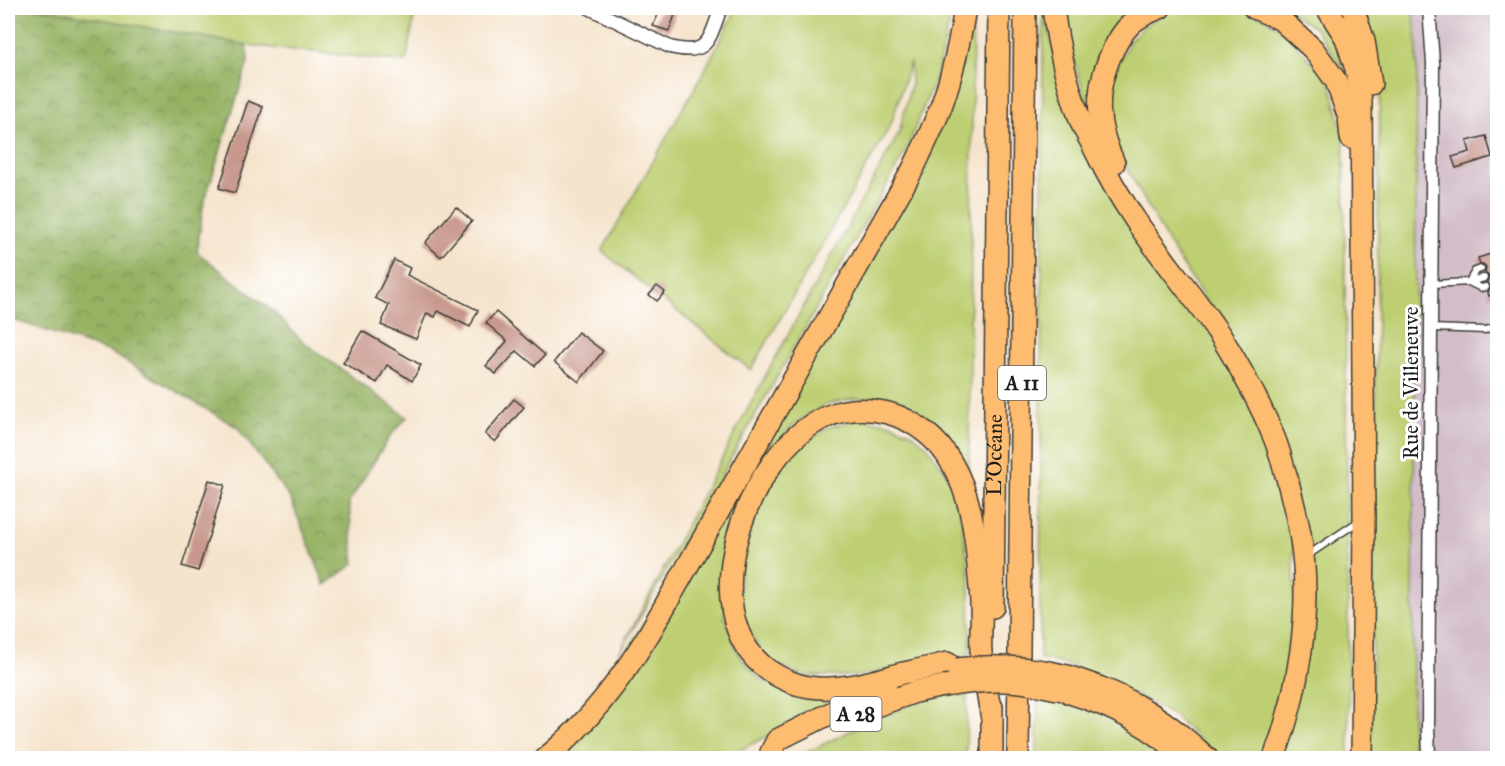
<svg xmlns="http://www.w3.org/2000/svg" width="1505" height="766" font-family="'IM FELL Great Primer',serif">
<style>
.industrial{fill:#d2bdc8}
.green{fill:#bdcf72;stroke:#6c7647;stroke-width:1.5}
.forest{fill:url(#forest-crowns);stroke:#596740;stroke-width:1.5}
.building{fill:#c8988d}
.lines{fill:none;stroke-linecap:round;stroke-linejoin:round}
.lane-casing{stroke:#3d3a36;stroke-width:9}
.street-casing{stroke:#3d3a36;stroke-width:15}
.highway-casing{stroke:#3d3a36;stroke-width:24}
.lane{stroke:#fff;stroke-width:6}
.street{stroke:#fff;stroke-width:12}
.highway{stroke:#fdbc6f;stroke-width:21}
.highway-bridge-casing{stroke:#3d3a36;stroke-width:24;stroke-linecap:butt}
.highway-bridge{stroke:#fdbc6f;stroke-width:21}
.labels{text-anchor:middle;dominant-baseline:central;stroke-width:6;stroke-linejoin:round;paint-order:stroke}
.shield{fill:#fff;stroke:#606060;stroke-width:1.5}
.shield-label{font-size:20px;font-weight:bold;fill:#1c1c1c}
.street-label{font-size:21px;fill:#1c1c1c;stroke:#fff}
</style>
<defs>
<pattern id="forest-crowns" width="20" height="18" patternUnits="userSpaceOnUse" patternTransform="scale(1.5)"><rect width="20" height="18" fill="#96b264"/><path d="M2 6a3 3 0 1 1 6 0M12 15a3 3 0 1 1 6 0" fill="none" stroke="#7a9052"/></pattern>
</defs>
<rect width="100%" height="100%" fill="#fff"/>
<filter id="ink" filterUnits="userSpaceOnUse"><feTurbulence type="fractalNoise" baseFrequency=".0167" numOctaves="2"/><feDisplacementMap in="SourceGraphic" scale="12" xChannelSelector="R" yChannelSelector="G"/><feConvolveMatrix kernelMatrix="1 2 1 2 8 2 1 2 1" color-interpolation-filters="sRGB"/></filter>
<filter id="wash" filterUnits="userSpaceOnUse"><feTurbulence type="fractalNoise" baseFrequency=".008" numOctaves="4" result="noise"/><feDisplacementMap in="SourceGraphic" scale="24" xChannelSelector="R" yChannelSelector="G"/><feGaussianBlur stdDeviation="1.35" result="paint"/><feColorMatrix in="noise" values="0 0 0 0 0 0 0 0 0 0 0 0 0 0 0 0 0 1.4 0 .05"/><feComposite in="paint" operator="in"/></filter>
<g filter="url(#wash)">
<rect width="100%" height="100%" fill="#f5e4cc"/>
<path class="industrial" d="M1413,8H1497V758H1412L1417,41Z"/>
<path class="green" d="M37,8H416L406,62L247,45Z
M737,8H953L936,76L906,151L611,668L761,384L899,133L911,84L910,62L891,124L751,370L602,251L702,75Z
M973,8L969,470L953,446L933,426L917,413L884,403L857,398L828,404L808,415L790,428L771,452L724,615L739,655L760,679L796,696L842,698L740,750L719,758H560L854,287Z
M1043,8L1067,106L1252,398L1293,526L1296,655L1265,758H1219L1173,715L1103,678L1071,666L1040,658Z
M1063,8H1138L1125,16L1105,40L1096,66L1094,132L1064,21Z
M1176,8H1240L1263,17L1284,31L1330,82L1344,138L1349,758H1281L1307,542L1227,333L1169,244L1141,194L1117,149L1107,103L1110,80L1131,39L1148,23Z
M1285,8H1313L1337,45L1346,74L1316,29Z
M1362,8H1413L1417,41L1412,758H1371L1380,77Z
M861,419L889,423L912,433L928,447L946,473L958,500L965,542L970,580V654L943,657L859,676H806L770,662L749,633L740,606V569L750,531L764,497L781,465L802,445L829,427Z
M967,688L966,758H796L868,722L945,691Z
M1037,691L1106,712L1178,758H1037Z"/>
<path class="forest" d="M8,8H37L247,45L248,62L203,206L197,252L275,313L302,341L407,417L390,436L349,502L354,564L325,585L290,498L237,427L110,352L8,318Z"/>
<g id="blocks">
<path class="building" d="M661,8L676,12L669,31L653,26Z
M248,101L263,107L235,193L219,188Z
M1486,136L1492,157L1456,168L1452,157L1470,152L1467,141Z
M456,207L472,221L441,257L425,243Z
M1494,253L1496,259L1493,261L1492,265L1494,268L1497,269V294L1489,296L1488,292L1491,287L1487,282L1489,276L1485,273L1486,267L1483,264H1480L1478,258Z
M394,260L410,268L407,275L478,310L470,327L438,311L435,317L427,313L416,339L381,325L389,305L375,298Z
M657,286L665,292L657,301L649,295Z
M496,312L545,355L535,366L517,351L496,374L486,366L507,341L486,323Z
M362,331L421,365L412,381L387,365L377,383L343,363Z
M578,332L603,351L579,382L554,362Z
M514,399L524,407L495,442L485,434Z
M209,480L225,485L198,571L182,566Z"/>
</g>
</g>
<g filter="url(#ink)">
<use href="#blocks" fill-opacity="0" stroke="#3d3a36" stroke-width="1.5"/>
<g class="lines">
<g class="lane-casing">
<path id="lane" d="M1497,264H1498
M1469,282L1475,271L1481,269
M1469,282L1481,288L1486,287
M1432,284L1469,282L1484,278
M1431,328L1485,330L1498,326
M1308,555L1359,521"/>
</g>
<g class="street-casing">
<path id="street" d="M589,8L670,47C709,57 709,39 721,8
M1429,8L1433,63L1428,727L1429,758"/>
</g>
<g class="highway-casing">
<g id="highway">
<path d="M1053,8C1058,46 1067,85 1081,122C1085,132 1091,141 1095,150C1107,175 1121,199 1136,221C1163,261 1196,298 1222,338C1241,369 1259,401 1273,435C1279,448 1282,463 1287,478C1292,498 1298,519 1301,540C1312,610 1299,692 1274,758"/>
<path d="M1254,8L1280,19L1313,49L1336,81L1349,118L1351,138"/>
<path d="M1327,8L1346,38L1356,69L1361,101L1364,517L1362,758"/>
<path d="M1353,8L1364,41L1371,84"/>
<path d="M1114,163C1097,127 1094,96 1109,59C1114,47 1122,32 1132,23C1139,17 1152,11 1160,8"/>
<path id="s1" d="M993,607L999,8"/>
<path d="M957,669L947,663C932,667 917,670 903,673C873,681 840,692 809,687C795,685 780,678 768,670C688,612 749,450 826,417C846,408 868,408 888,413C914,420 938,439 951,462C970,494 975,530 978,566C979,580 981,593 981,607C982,622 980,637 981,652C983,674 988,697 992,719"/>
<path d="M1067,676C1091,684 1115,692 1136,705C1163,719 1185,738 1207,758"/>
<path d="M1070,693C1112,706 1153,727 1185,758"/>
<path d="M992,707V758"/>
<path d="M870,708L915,692L944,686"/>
<path d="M771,752L777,740L849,704L886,688"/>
<path d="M546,758C589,722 619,682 649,634L913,169C923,148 934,126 942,104C953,73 960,40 965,8"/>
<path d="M1018,758L1025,8"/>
</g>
</g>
<use href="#lane" class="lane"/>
<use href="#street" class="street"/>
<use href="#highway" class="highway"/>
<g class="highway-bridge-casing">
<path id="highway-bridge" d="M957,669C995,664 1031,667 1067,676
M944,686C970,682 995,679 1021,682C1035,684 1049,687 1063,690"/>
</g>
<use href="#highway-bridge" class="highway-bridge"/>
</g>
</g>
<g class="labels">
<g class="shield">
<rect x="998" y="366" width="48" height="34" rx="4.5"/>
<rect x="830.5" y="697" width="51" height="34" rx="4.5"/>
</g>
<g class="shield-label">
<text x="1022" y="383">A 11</text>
<text x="856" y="714">A 28</text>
</g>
<g class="street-label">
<text transform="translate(1411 383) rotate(-90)">Rue de Villeneuve</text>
<text stroke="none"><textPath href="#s1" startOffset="152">L’Océane</textPath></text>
</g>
</g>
<rect width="1505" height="766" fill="none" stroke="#fff" stroke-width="30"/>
</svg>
